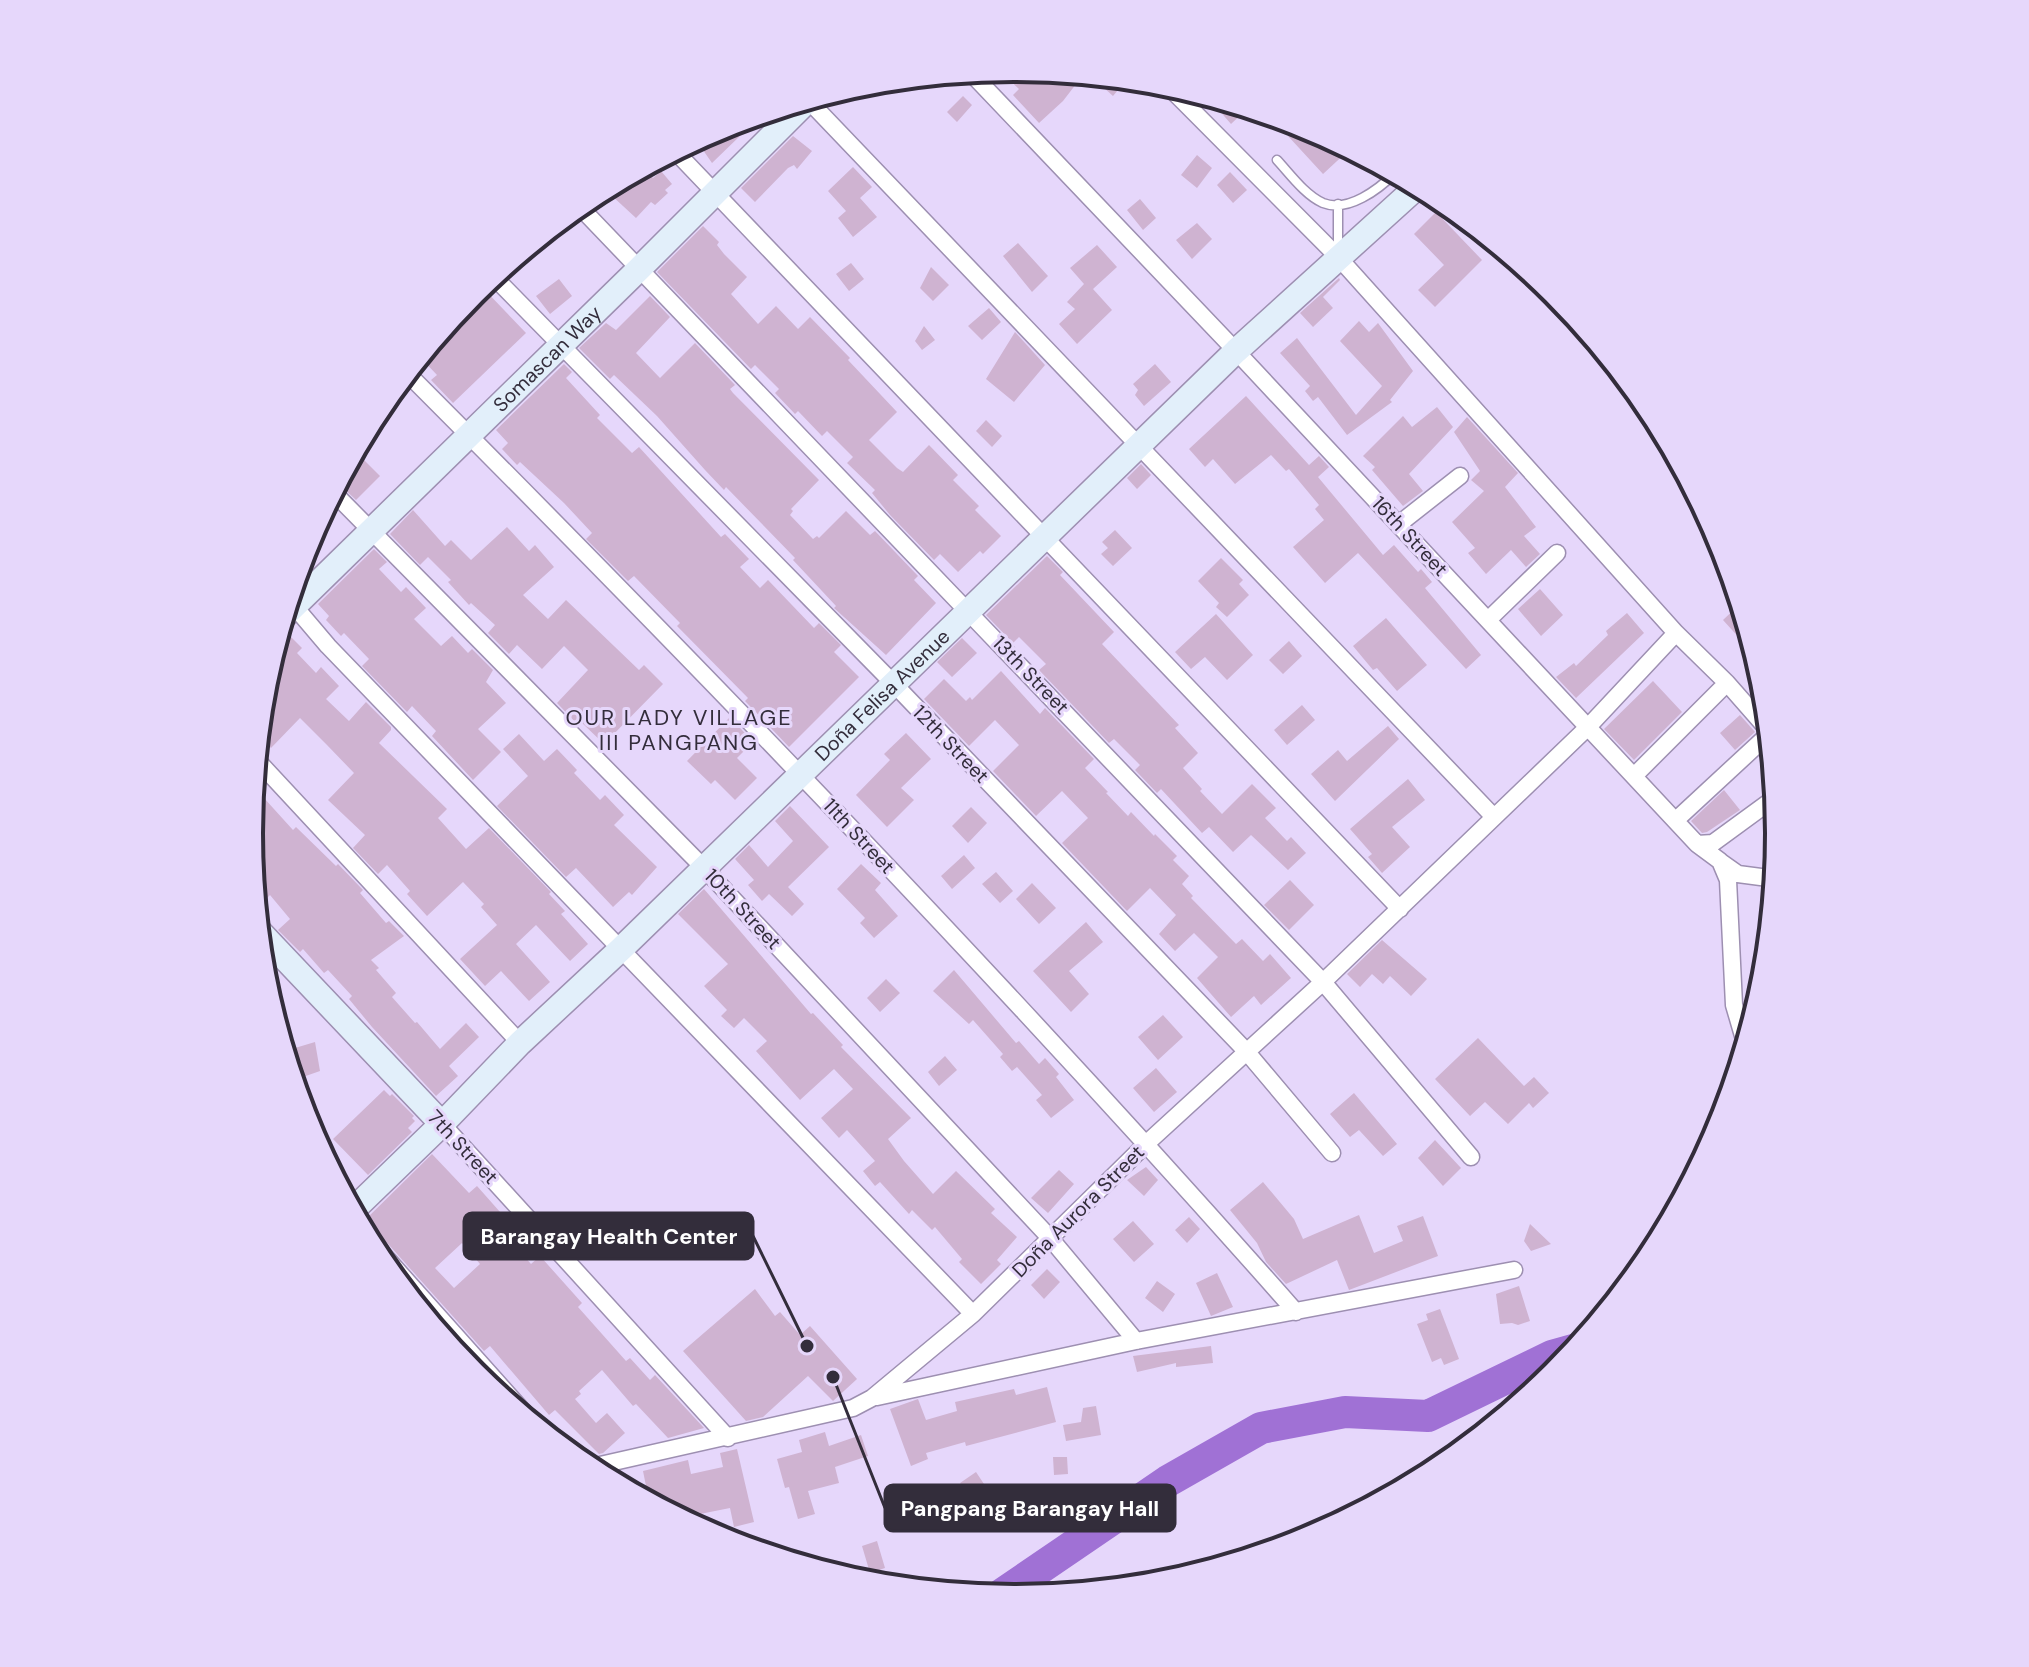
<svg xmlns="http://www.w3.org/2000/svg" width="2029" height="1667" font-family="'DM Sans',sans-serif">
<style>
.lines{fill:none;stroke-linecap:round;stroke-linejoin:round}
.river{stroke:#a071d5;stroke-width:32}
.building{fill:#cfb3d1;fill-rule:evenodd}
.lane-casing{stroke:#9d8fb1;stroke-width:11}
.street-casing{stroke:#9d8fb1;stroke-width:19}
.secondary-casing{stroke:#9d8fb1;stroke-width:27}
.lane{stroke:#fff;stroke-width:8}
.street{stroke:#fff;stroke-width:16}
.secondary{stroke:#e2effa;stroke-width:24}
.labels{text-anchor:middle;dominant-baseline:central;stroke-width:6;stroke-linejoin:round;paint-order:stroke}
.street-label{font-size:20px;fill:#332d3b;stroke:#e6d7fb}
.neighbourhood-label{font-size:22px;letter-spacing:2px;fill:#332d3b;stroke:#e6d7fb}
.rim{fill:none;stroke:#332d3b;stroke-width:4}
.leader{fill:none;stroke:#332d3b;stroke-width:3}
.callout-dot{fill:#332d3b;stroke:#e6d7fb;stroke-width:3}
.callout{fill:#332d3b;stroke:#332d3b;stroke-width:3}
.callout-label{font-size:22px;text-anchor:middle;font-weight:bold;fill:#fff}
</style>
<rect width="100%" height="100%" fill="#e6d7fb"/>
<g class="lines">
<path class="river" d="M998,1597L1168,1481L1261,1428L1345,1412L1428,1416L1552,1356L1577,1349"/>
</g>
<path class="building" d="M1015,68L1030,70L1083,75L1063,101L1039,123L1013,95L1019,89L998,70Z
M1091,76L1106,77L1127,79L1113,96Z
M963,96L972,105L957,122L947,112Z
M1227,102L1248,108L1231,124L1218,109Z
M729,124L742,134L712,163L696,140Z
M1300,124L1308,126L1350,149L1323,174L1288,136Z
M793,136L812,151L797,169L794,165L788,168L755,202L741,188Z
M1197,155L1212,168L1197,188L1181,175Z
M853,167L872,187L860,198L877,217L853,237L838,218L846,211L828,191Z
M644,168L653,178L661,171L672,184L665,190L668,193L655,205L651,202L636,218L610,194L622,180Z
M1230,172L1247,190L1233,203L1217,185Z
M1140,199L1156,218L1143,230L1127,210Z
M1436,212L1482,260L1435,307L1418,290L1444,265L1414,234Z
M1197,223L1212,239L1192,259L1176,240Z
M703,226L719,242L717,245L724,254L747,277L731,294L758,324L776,306L798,329L810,317L850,358L848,360L897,412L869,440L897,468L903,472L929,445L958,475L953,480L979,506L975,510L1001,536L983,554L980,551L958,572L940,554L934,560L890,515L872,493L875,490L847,463L853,457L827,431L822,436L798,411L795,414L775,393L779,389L755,365L751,369L657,272Z
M1018,243L1048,276L1032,292L1003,256Z
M1097,245L1117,267L1093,289L1112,310L1077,344L1059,324L1075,309L1067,302L1084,284L1070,268Z
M851,263L864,279L849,291L836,274Z
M931,267L949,285L933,301L920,288Z
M1339,278L1340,280L1323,297L1333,308L1313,327L1300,313Z
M559,279L572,296L550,314L536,296Z
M482,287L526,333L453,403L431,380L437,375L420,357L463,305Z
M650,296L670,317L636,353L660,378L695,343L735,385L730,389L733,393L819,480L791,509L793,511L790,515L813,539L817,536L819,538L846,511L870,535L875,531L918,576L914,580L936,603L886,655L834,608L836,606L793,560L795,558L726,487L724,490L705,470L657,416L614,375L610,379L579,348L606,323L616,330Z
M989,308L1001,322L982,340L968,326Z
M1359,321L1369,332L1378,323L1413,371L1390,400L1392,402L1347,435L1318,397L1313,401L1305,391L1310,386L1280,353L1297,338L1356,415L1382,386L1340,341Z
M924,326L935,340L922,350L915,341Z
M1015,332L1045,365L1014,402L986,379Z
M564,364L572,372L566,378L600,415L597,418L632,453L639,447L721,537L725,534L749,559L740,567L760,588L768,580L814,628L819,623L841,645L834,652L859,677L789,747L745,701L748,698L677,626L680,623L634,576L628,581L586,539L592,533L564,503L520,462L517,465L502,449L508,443L496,430Z
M1155,364L1171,382L1144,406L1135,395L1138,390L1133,384Z
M1246,396L1309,465L1319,456L1329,467L1318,477L1383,555L1394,545L1418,572L1421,569L1432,582L1425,588L1481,655L1466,669L1358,553L1325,583L1293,547L1324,520L1315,509L1319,505L1289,469L1286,471L1271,455L1235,484L1213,459L1205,467L1189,449Z
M1437,407L1453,427L1409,474L1423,491L1403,506L1372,470L1375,467L1363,456L1403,416L1412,427Z
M1467,417L1518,473L1505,487L1536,527L1524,536L1540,554L1526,567L1511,550L1486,574L1468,553L1475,548L1452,522L1484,491L1471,480L1480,471L1454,432Z
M986,420L1002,436L992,447L976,431Z
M355,451L380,476L356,500L338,483Z
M1141,464L1151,475L1137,489L1127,478Z
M413,510L445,546L451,540L471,560L507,527L529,551L535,545L554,567L523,595L548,619L566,600L639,670L644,665L663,684L604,744L581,722L578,725L557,703L588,670L564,646L542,669L517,645L509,654L488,633L495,625L471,603L469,605L448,582L451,580L428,557L420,565L390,534Z
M1115,530L1132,548L1113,566L1101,554L1108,548L1102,542Z
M374,549L387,562L379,569L401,592L406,587L426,608L414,619L441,646L452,636L468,653L472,649L493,670L486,682L506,703L478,729L501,752L473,780L432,736L436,731L412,706L407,712L362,666L369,659L344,633L341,636L326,620L329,616L318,604Z
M1047,556L1063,572L1060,575L1114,632L1102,644L1179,725L1175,728L1198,753L1183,768L1202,789L1200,791L1222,814L1252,784L1276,808L1265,818L1287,841L1291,837L1306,853L1288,870L1251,835L1233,852L1209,827L1202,833L1161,789L1157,793L1135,770L1140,765L1114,739L1109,743L1039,670L1046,664L1019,637L1013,643L986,615Z
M1221,558L1243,580L1239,584L1249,595L1227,617L1216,607L1219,603L1198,581Z
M1540,589L1563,615L1541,636L1518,609Z
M1741,603L1750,633L1742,641L1723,620Z
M1627,613L1644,633L1576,698L1556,677L1574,663L1576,666L1608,635L1606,631Z
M1216,614L1253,655L1227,680L1205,657L1191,669L1175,652Z
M1386,618L1427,665L1397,691L1377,668L1373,670L1353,646Z
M280,630L285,631L302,648L297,653L316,673L321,667L339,686L326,699L349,721L366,702L391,727V730L379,743L447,809L438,818L466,849L489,828L551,892L549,894L565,911L561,914L588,944L570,961L536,925L516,944L550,982L529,1001L501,971L485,986L460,959L497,925L481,907L484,904L463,882L427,916L407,894L410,891L387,865L378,874L353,848L365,835L328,800L354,773L327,745L300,718L271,748L259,735L264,684Z
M962,638L977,653L952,677L937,662Z
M1289,641L1302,656L1283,674L1269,660Z
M1001,671L1040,714L1045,708L1094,759L1085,768L1108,792L1106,793L1128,816L1131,812L1154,836L1155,834L1177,856L1173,860L1189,876L1182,884L1193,896L1191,898L1236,944L1242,939L1263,961L1270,954L1291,978L1261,1005L1254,996L1231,1017L1197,978L1218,957L1194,933L1175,951L1159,934L1176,915L1150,888L1127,911L1062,843L1088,818L1062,791L1036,816L993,771L1019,745L995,720L969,746L924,699L944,679L966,701L970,697L972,700Z
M1653,681L1682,712L1634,760L1604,729Z
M1302,705L1315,720L1287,745L1274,730Z
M1740,715L1755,732L1735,750L1720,733Z
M730,717L753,742L737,758L757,778L735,800L715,780L711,784L687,761Z
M1388,726L1399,739L1335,801L1311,774L1338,750L1347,761Z
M906,733L931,759L901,788L914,800L887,827L856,795L890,760L884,754Z
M519,734L544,761L557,749L577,770L574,773L600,800L605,795L624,815L614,825L657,867L632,895L629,892L613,907L576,868L566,877L497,806L528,776L503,749Z
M1408,779L1425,800L1392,827L1410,847L1382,873L1368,857L1372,854L1350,829Z
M254,787L293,830L296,827L336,866L338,864L363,890L360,893L386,923L389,921L404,936L371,960L379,968L376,970L396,993L392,997L415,1023L417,1022L440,1049L466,1023L479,1037L449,1066L458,1076L436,1096L372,1027L349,999L352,996L328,970L324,973L303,949L300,952L278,930L290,919L270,895L256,909L249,833Z
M1724,790L1740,810L1707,832L1702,833L1691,821Z
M790,806L829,847L788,887L804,904L792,916L769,894L762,901L748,885L754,880L735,859L749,845L768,867L793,841L775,821Z
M971,807L987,823L968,843L952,826Z
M964,855L975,868L952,889L941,876Z
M861,864L881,883L875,890L898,916L874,938L860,923L865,918L837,889Z
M996,872L1013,891L1000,903L982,884Z
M1290,880L1314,905L1289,930L1264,905Z
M1032,883L1056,908L1039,924L1016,899Z
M704,889L811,1014L813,1013L843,1045L841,1047L911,1118L888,1139L904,1161L933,1194L956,1171L995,1209L991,1213L1017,1237L997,1260L1001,1264L981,1284L959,1262L962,1259L935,1227L932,1230L912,1210L909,1214L880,1182L875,1186L863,1171L875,1161L847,1130L839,1138L821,1118L853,1089L834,1069L800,1100L756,1051L767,1041L744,1018L734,1028L721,1016L727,1010L704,986L728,964L678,914Z
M1086,922L1103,942L1069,971L1089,994L1071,1012L1033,971Z
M1382,940L1427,979L1411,996L1390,976L1383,984L1372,974L1360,987L1347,974Z
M954,970L1016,1043L1019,1041L1039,1064L1045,1058L1059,1074L1056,1077L1074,1100L1051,1118L1036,1100L1042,1095L1017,1067L1012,1071L1000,1057L1003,1054L973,1020L969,1024L933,991Z
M886,979L900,993L880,1012L867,998Z
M1163,1015L1183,1037L1158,1060L1138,1037Z
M1478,1038L1524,1086L1534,1077L1549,1093L1533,1108L1529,1103L1508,1124L1485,1102L1470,1116L1435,1079Z
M315,1042L320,1071L300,1078L295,1048Z
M945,1056L957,1070L939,1086L928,1072Z
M1156,1068L1177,1092L1154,1112L1133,1088Z
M384,1090L390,1096L392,1094L414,1116L412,1118L415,1121L408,1128L412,1132L368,1175L333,1139Z
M1354,1093L1397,1144L1383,1156L1359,1130L1350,1137L1330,1114Z
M1435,1140L1461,1168L1443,1186L1418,1158Z
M432,1154L469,1193L477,1186L516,1230L508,1238L531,1264L540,1256L582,1303L578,1307L626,1361L630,1358L650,1380L655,1375L704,1428L668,1438L636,1404L633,1406L602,1370L579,1391L581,1394L575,1399L596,1423L607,1413L625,1433L603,1453L599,1454L555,1410L549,1415L490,1346L484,1351L372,1226L364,1221ZM462,1243L480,1264L454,1288L435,1268Z
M1146,1167L1158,1180L1144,1196L1127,1180Z
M1059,1170L1074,1184L1048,1213L1031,1198Z
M1263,1182L1294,1219L1303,1239L1359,1215L1374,1253L1403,1241L1397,1226L1423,1216L1438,1256L1349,1290L1337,1260L1286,1284L1266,1262L1257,1243L1230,1210Z
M1189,1217L1200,1229L1187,1243L1175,1230Z
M1133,1221L1154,1244L1134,1262L1113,1239Z
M1530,1224L1551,1244L1531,1251L1524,1241Z
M1047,1269L1060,1282L1044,1299L1031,1285Z
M1217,1273L1233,1307L1211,1316L1196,1283Z
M1157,1281L1175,1294L1163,1312L1145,1298Z
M1519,1286L1530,1321L1518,1325L1512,1323L1500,1324L1496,1294Z
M755,1289L775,1316L780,1312L800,1335L810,1326L857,1379L833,1401L808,1376L763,1417L746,1421L683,1351Z
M1440,1309L1459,1359L1444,1365L1441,1358L1432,1362L1417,1324L1428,1320L1426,1314Z
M1211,1346L1213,1363L1176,1367V1363L1137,1372L1133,1356Z
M1047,1387L1056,1422L966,1446L965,1442L926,1453L928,1459L911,1466L890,1409L918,1399L926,1420L957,1411L955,1402L1014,1389L1016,1395Z
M1096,1406L1101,1435L1066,1441L1063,1425L1081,1422L1083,1408Z
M825,1432L829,1446L861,1435L868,1456L835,1467L839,1483L808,1491L815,1514L798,1519L789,1487L785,1488L777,1459L802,1452L799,1440Z
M737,1449L754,1522L734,1527L730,1508L700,1514L704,1531L628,1491L646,1486L643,1471L688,1460L691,1474L723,1467L720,1453Z
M1053,1457H1067L1068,1474L1054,1475Z
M976,1472L994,1499L978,1510L960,1483Z
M877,1541L885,1568L870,1573L862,1546Z"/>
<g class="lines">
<g class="lane-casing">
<path id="lane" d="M1277,160C1290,174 1305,195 1323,203C1348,213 1379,189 1395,173
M1338,204V251"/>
</g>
<g class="street-casing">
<path id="street" d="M970,72L1236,351L1697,844L1720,861L1728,880L1734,1005L1746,1046
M1165,83L1338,257L1676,633L1727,683L1770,732
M808,100L1494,817
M675,151L1400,909
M579,206L1323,982L1471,1157
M493,276L893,683L1246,1051L1332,1153
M407,373C711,678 1011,989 1296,1312
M333,492L704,868L1051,1239L1136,1341
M1399,524L1460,476
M289,600L328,646L973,1314
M1488,620L1557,553
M256,759L520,1043
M1634,776L1727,683
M1676,820L1770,733
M1697,844L1713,843L1776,797
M1721,862L1738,874L1776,879
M442,1124L728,1438
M364,1233L538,1428
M877,1397L1136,1341L1514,1270
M587,1468L853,1408L872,1398L973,1314L1147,1143L1323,982L1588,727L1676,633"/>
</g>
<g class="secondary-casing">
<g id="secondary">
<path id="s1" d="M284,616L639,269L808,100"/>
<path d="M258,930L442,1124"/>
<path id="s2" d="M352,1211L442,1124L520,1043L621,949L1236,351L1418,186"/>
</g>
</g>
<use href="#lane" class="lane"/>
<use href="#street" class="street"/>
<use href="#secondary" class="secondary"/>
</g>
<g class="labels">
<g class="street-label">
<text stroke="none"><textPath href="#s1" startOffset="368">Somascan Way</textPath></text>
<text transform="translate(1410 536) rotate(47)">16th Street</text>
<text transform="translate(1031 675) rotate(46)">13th Street</text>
<text stroke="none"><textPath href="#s2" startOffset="740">Doña Felisa Avenue</textPath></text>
<text transform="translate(951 744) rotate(46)">12th Street</text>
<text transform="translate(859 836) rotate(47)">11th Street</text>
<text transform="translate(743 909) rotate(47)">10th Street</text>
<text transform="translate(463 1147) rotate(47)">7th Street</text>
<text transform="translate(1078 1211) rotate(-45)">Doña Aurora Street</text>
</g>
<g class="neighbourhood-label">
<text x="679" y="717">OUR LADY VILLAGE<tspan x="679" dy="25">III PANGPANG</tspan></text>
</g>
</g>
<path d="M0 0H2029V1667H0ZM263 833a751 751 0 1 1 1502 0a751 751 0 1 1-1502 0Z" fill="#e6d7fb" fill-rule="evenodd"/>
<path class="rim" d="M263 833a751 751 0 1 1 1502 0a751 751 0 1 1-1502 0Z"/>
<path class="leader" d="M807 1346L753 1236M833 1377L885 1508"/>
<g class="callout-dot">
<circle cx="807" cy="1346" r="8"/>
<circle cx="833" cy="1377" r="8"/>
</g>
<g class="callout">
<rect x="464" y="1213" width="289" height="46" rx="8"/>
<rect x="885" y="1485" width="290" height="46" rx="8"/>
</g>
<g class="callout-label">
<text x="609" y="1244">Barangay Health Center</text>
<text x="1030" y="1516">Pangpang Barangay Hall</text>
</g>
</svg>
